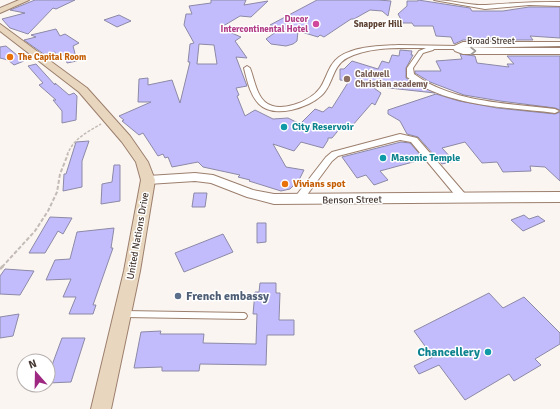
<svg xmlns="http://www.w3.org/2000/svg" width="560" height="409" font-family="Signika,sans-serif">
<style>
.building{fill:#c3bcfc;stroke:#8c89a7;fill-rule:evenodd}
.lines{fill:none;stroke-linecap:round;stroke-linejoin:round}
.service-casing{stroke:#9c7f6d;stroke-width:2}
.minor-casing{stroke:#9c7f6d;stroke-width:2}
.tertiary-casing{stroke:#9c7f6d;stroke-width:2}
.secondary-casing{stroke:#9c7f6d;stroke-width:2}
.path-far2{stroke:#c3bbb6;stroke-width:1.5;stroke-dasharray:3 1.5;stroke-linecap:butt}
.path-far1{stroke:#c3bbb6;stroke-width:2;stroke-dasharray:4 2;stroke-linecap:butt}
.path{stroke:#c3bbb6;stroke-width:2.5;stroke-dasharray:5 2.5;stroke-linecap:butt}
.service{fill:#fff;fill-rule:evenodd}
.minor{fill:#fff;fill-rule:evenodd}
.tertiary{fill:#fff;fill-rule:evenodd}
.secondary{fill:#e8d7be;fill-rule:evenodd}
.oneway{stroke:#a29c98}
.hotel-dot{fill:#d1479c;stroke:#fff;stroke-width:1.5}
.food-dot{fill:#e8710a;stroke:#fff;stroke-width:1.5}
.education-dot{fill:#8d6e63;stroke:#fff;stroke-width:1.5}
.culture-dot{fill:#0f9aa8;stroke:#fff;stroke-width:1.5}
.service-dot{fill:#5c6f8a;stroke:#fff;stroke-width:1.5}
.labels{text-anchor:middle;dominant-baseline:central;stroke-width:3;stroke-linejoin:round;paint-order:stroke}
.far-hotel-label{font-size:9px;font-weight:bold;fill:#b23c85;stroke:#fff;text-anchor:end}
.far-neighbourhood-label{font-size:9px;font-weight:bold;fill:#5c4131;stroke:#fff}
.far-street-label{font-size:9px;fill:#453831;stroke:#fff}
.far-food-label{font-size:9px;font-weight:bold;fill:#c56008;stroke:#fff;text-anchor:start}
.far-education-label{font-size:9px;font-weight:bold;fill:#785e54;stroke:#fff;text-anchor:start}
.culture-label{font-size:10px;font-weight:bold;fill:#0d838f;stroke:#fff;text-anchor:start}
.food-label{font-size:10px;font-weight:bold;fill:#c56008;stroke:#fff;text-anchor:start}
.street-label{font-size:10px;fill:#453831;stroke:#fff}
.near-service-label{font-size:12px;font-weight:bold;fill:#4e5e75;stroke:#fff;text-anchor:start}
.near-culture-label{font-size:12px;font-weight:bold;fill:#0d838f;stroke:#fff;text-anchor:end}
</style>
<rect width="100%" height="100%" fill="#fbf5f1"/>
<path class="building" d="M35,0H75L56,9L53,8L28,34L10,28L2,19L25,13L10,10Z
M211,0H246L244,5L268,1L251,17L240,16L220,28L241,37L235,41L247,58L236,57L247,86L236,88L239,95L237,96L245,116L255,110L273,119L288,118L300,124L315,109L323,112L329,107L332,108L349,81L340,80V69H344L352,61L378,69L382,61L389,63L392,55L399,56L400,50L412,51L411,55H413L406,68V78L435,93L371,86L381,93L375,105L372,103L352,126L348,125L346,127L342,126L332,138H328V140L323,148L301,142L294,151L273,144L286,167L304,170L299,180L290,189L281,191L249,181L250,180L238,177L240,175L203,167L198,162L172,167L168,157L165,158L163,154L158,156L143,133L139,135L122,121L124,120L119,116L151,102H138L139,79L148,78V85L172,80L180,103L190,62H188L190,44L194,43L184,25L186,14H192L189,6L211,3ZM199,44L214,45L217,64H197Z
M317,0H378L391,1L388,16L382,11L370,10L354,19H351L324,37L320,35L318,37L298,31L297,41L293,44L286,46L271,44L266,39L280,29L270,25Z
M418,0L470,8L472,11H503L529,7H560V38L530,36L533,40H463L454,44L451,37L436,36L433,26H414L412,23H403L398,14L407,6V1H418Z
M119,15L131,21L117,27L104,20Z
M56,29L60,36L65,34L79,43L73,46L77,61L67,63L65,55L55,56V52L45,55L24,40L36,37L31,35Z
M6,46L24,61L14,65L8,60L0,58V47Z
M460,54L475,56L477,63L509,67L507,64H514L507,56H560V110L555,108L500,101L464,95L430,82L415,73V71H441L436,61L462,59Z
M36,64L55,85V83L69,95L74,93L77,96L76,120L62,123V111L53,100H56L39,85L43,83L28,66Z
M436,94L459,101L497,108L555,114L560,112V181L545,167L530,166L531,171L503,172L497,162L482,163L465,142L442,148L454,161L442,164L418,137L407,134L400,121L388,114V110Z
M89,141L82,161V187L63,191L64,174H66L76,142Z
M401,142L410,143L424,159L380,171L388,180L374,185L366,175L357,178L342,157Z
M114,165H120V201L101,204L102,184L112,182Z
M194,193H207L205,207H192Z
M524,215L529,219L538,216L545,221L523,231L511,220Z
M50,217L72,218L63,234L58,231L45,253H29Z
M257,223H266V242L257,243Z
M114,228L111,248H113L93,305H96L93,314H69L76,297H63L71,279L46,280L55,260L70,259L77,232Z
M223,234L233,252L184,272L175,253Z
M5,269L34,271L20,295L0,294V276Z
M260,283H276V293H280L279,320H294V335H267L266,365L200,364L199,371H162V367L134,368L141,332L161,331L160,334H204L203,343L256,344L257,314H253L255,292H259Z
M489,293L503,308L524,297L560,333V344L535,359L541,365L514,381L509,374L465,400L439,365L419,374L414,366L433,357L414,331Z
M19,314L13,336L0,338V317Z
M62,338H85L71,382L48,383V376Z"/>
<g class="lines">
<g class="service-casing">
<path id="service" d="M125,311L244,313L246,314L247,316L246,318L244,319L125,317L123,316L122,314L123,312Z"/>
</g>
<g class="minor-casing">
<path id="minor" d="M434,0C451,0 471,6 486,5C511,3 535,2 560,2V6L529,5L485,9Z
M398,45L458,46V48L456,49H434L433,50L423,53L413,68L414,74C453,103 508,103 555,109L559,111L555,113C506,107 449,107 407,77V68L419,51L426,48C400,48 370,46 347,58C332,66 333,85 322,95C308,108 274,119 259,104C250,95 247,80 244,68L247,66L250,68C254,78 256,94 265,102C279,114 310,102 320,88C327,78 328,65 339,57C355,46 380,46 398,45Z
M400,134L417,138L466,195L468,198L466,201H460L411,142L400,140L338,156L332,161L301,203H295L293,200L295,197L326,157L332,152Z"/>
</g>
<g class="tertiary-casing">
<path id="tertiary" d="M463,42H560V46L462,48H560V54H463L455,51L452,47Z
M195,173L213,175L253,190L274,194L560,192V202L274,204L247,197L211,183L195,181L148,184L144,183L142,180L144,177L148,176Z"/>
</g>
<g class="secondary-casing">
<path id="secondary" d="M19,0H29L0,13V8Z
M0,24L87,88L130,136L148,162L155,180L140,271L111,409H91L124,271L141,180L136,162L122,142L79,92L0,31Z"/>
</g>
<path class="path-far2" d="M67,155C74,138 86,133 101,124"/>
<path class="path-far1" d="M2,267L35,231L48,211L57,192L60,174L68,154"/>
<path class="path" d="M0,269L3,266"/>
<use href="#service" class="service"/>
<use href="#minor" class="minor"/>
<use href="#tertiary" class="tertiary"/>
<use href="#secondary" class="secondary"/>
</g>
<defs><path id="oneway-chevron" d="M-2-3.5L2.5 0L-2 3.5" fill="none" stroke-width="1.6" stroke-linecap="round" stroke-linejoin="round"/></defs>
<use class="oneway" href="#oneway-chevron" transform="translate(473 51)"/>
<circle class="hotel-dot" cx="316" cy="24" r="4"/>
<g class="food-dot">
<circle cx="10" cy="57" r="4"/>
<circle cx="285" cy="184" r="4"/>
</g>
<circle class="education-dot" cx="347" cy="79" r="4"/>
<g class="culture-dot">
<circle cx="284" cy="127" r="4"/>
<circle cx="383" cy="158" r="4"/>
<circle cx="488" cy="352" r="4"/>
</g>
<circle class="service-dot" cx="178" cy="296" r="4"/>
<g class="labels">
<g class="far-hotel-label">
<text x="308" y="19">Ducor<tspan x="308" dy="10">Intercontinental Hotel</tspan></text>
</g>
<g class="far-neighbourhood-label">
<text x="378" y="24">Snapper Hill</text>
</g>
<g class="far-street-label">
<text x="491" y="41">Broad Street</text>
</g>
<g class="far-food-label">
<text x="18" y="57">The Capital Room</text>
</g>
<g class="far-education-label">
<text x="355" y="74">Caldwell<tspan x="355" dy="10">Christian academy</tspan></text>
</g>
<g class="culture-label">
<text x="292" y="127">City Reservoir</text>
<text x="391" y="158">Masonic Temple</text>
</g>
<g class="food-label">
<text x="293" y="184">Vivians spot</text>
</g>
<g class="street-label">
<text transform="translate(352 200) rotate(-1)">Benson Street</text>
<text transform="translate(138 236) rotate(-80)">United Nations Drive</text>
</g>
<g class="near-service-label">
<text x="186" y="296">French embassy</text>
</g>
<g class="near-culture-label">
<text x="480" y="352">Chancellery</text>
</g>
</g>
<g transform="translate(36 373) rotate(340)"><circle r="19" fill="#ffffff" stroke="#b5afad"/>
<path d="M0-3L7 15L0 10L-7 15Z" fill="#9d2781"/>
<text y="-6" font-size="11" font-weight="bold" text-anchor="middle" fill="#453831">N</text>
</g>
</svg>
